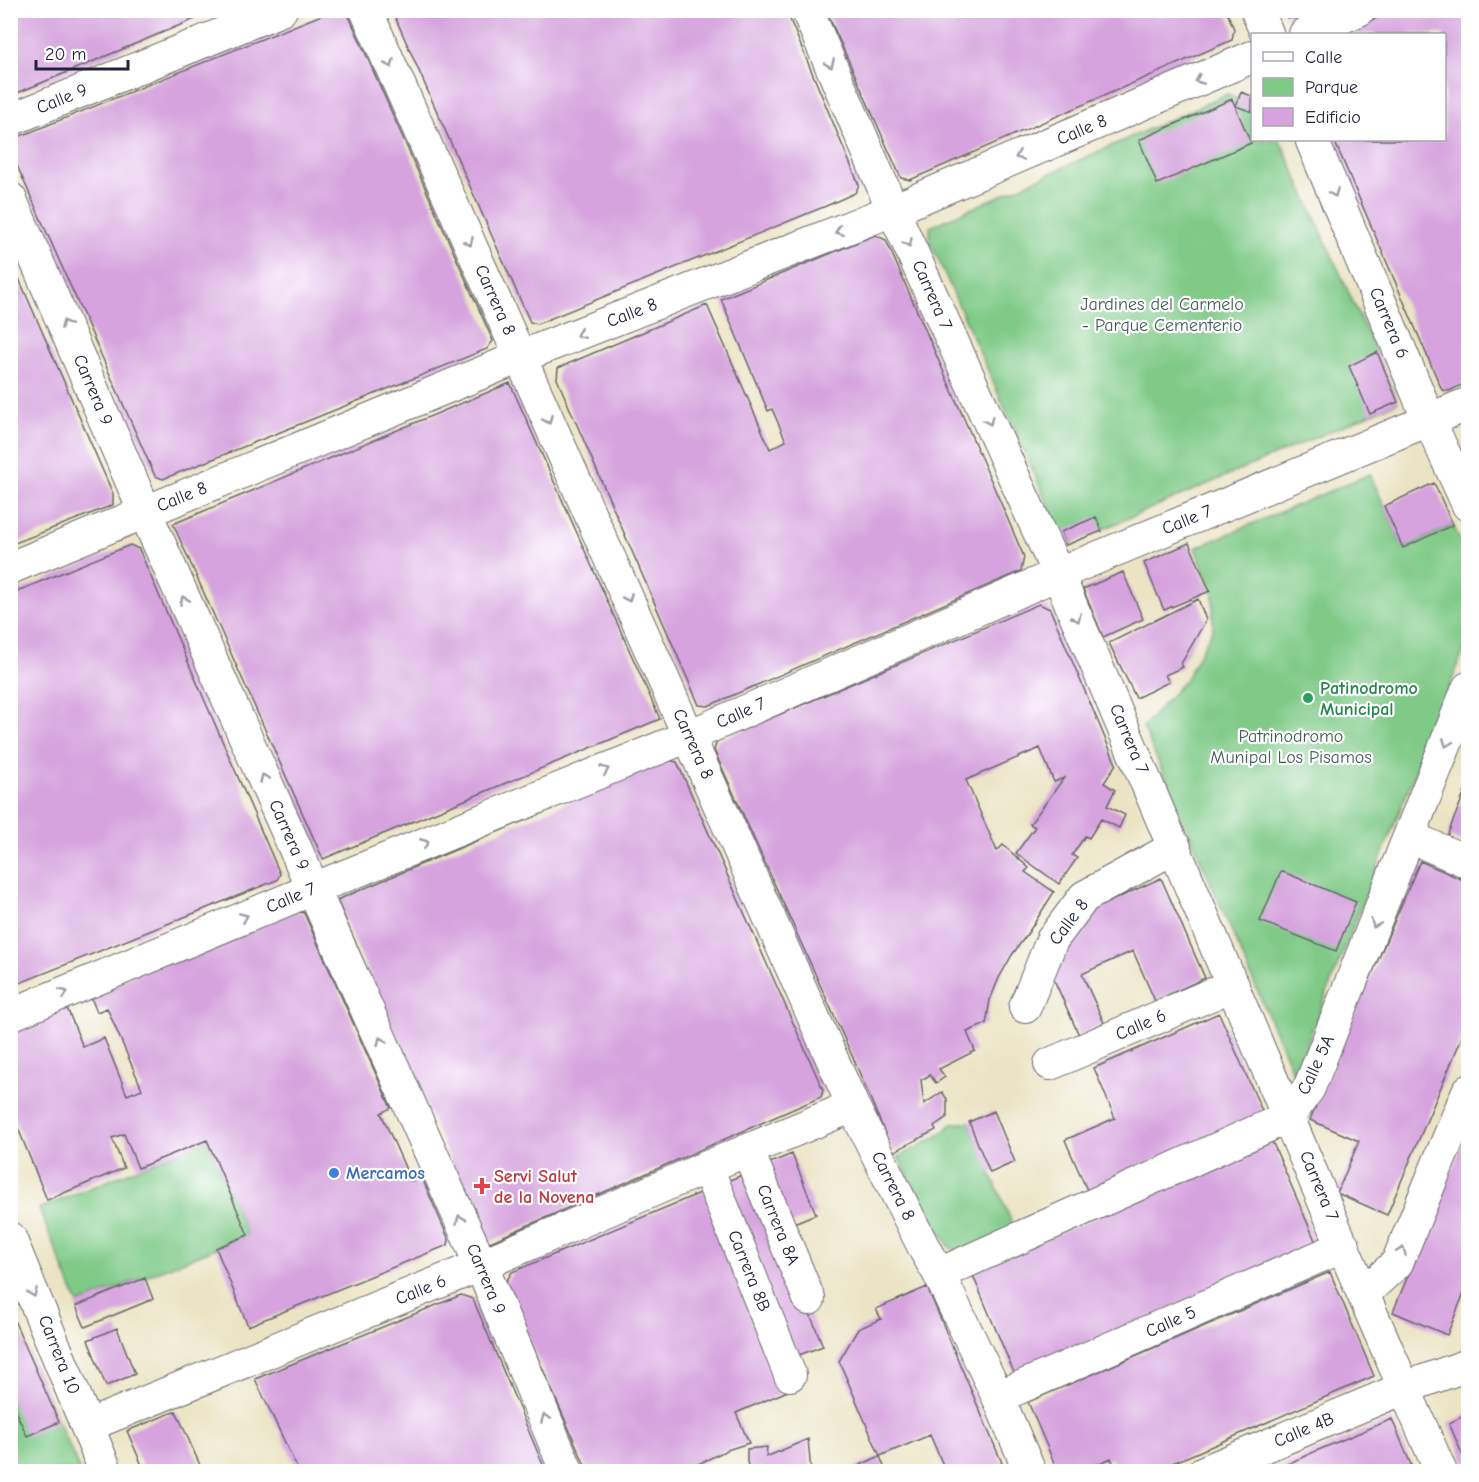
<svg xmlns="http://www.w3.org/2000/svg" width="1479" height="1482" font-family="'Comic Neue',sans-serif">
<style>
.green{fill:#7fca87;stroke:#507661;stroke-width:1.5}
.building{fill:#d6a3de}
.lines{fill:none;stroke-linecap:round;stroke-linejoin:round}
.minor-casing{stroke:#68666b;stroke-width:34}
.tertiary-casing{stroke:#68666b;stroke-width:35}
.secondary-casing{stroke:#68666b;stroke-width:35}
.minor{stroke:#fff;stroke-width:32}
.tertiary{stroke:#fff;stroke-width:33}
.secondary{stroke:#fff;stroke-width:33}
.oneway{stroke:#9c9ca7}
.leisure-dot{fill:#2e9e5b;stroke:#fff;stroke-width:2}
.shop-dot{fill:#3f7fe0;stroke:#fff;stroke-width:2}
.health-dot{fill:#e0444e;stroke:#fff;stroke-width:2}
.labels{text-anchor:middle;dominant-baseline:central;stroke-width:4.5;stroke-linejoin:round;paint-order:stroke}
.street-label{font-size:18px;fill:#22223b;stroke:#fff}
.park-label{font-size:18px;fill:#435d56;stroke:#fff}
.leisure-label{font-size:18px;font-weight:bold;fill:#27864d;stroke:#fff;text-anchor:start}
.shop-label{font-size:18px;font-weight:bold;fill:#366cbe;stroke:#fff;text-anchor:start}
.health-label{font-size:18px;font-weight:bold;fill:#be3a42;stroke:#fff;text-anchor:start}
</style>
<rect width="100%" height="100%" fill="#fff"/>
<filter id="ink" filterUnits="userSpaceOnUse"><feTurbulence type="fractalNoise" baseFrequency=".0167" numOctaves="2"/><feDisplacementMap in="SourceGraphic" scale="12" xChannelSelector="R" yChannelSelector="G"/><feConvolveMatrix kernelMatrix="1 2 1 2 8 2 1 2 1" color-interpolation-filters="sRGB"/></filter>
<filter id="wash" filterUnits="userSpaceOnUse"><feTurbulence type="fractalNoise" baseFrequency=".008" numOctaves="4" result="noise"/><feDisplacementMap in="SourceGraphic" scale="24" xChannelSelector="R" yChannelSelector="G"/><feGaussianBlur stdDeviation="1.35" result="paint"/><feColorMatrix in="noise" values="0 0 0 0 0 0 0 0 0 0 0 0 0 0 0 0 0 1.4 0 .05"/><feComposite in="paint" operator="in"/></filter>
<g filter="url(#wash)">
<rect width="100%" height="100%" fill="#ebe4c4"/>
<path class="green" d="M1227,94L1252,104V140H1280L1398,402L1066,545L930,241V227Z
M1370,474L1403,548L1453,525L1468,559V640L1294,1075L1143,727L1186,679L1213,629V593L1195,548Z
M969,1122L1012,1223L1010,1230L962,1253L950,1248L931,1217L898,1157L938,1136L952,1124Z
M207,1140L248,1235L78,1304L39,1209Z
M10,1311L80,1471H11Z"/>
<g id="blocks">
<path class="building" d="M10,10H214V11L10,96Z
M334,10H342L348,14L493,341L487,349L228,453L163,479L155,476L23,179L10,150V144L13,139Z
M392,10H786L859,185L855,193L826,206L537,324L530,322Z
M826,10H1226L1234,29L1232,40L910,180L901,178Z
M1284,10H1317L1300,19L1287,18Z
M1396,10H1468V382L1449,391L1442,390L1334,140H1444V34H1339Z
M1241,92L1252,96V112L1236,106Z
M1232,99L1251,143L1157,184L1139,140Z
M875,235L886,240L1000,501L1024,557L1021,571L708,706L699,705L557,379L558,368L707,305L770,449L786,441L772,409L768,411L721,299Z
M10,258L113,494V505L10,545Z
M1377,352L1398,402L1370,414L1349,366Z
M510,383L660,719L323,859L173,524Z
M1434,483L1453,525L1403,548L1384,506Z
M1096,517L1102,531L1066,545L1061,532Z
M1189,543L1210,591L1164,610L1144,563Z
M130,545L139,549L280,874L277,880L10,987V594Z
M1123,572L1143,619L1103,637L1083,589Z
M1198,599L1206,620L1181,664L1183,667L1165,675L1169,682L1136,698L1109,643Z
M1039,604L1050,609L1116,764L1104,783L1115,790L1107,806L1125,815L1119,828L1101,819L1089,838L1085,836L1072,855L1077,858L1059,884L1016,853L1035,827L1030,824L1064,778L1054,782L1040,748L966,780L997,851L1003,845L1029,868L1025,872L1054,892L1028,933L1012,955L999,978L990,1000L986,1024L967,1032L975,1051L939,1069L945,1077L936,1083L930,1075L921,1080L924,1104L942,1092L947,1099V1117L934,1126L936,1130L893,1152L854,1060L714,750L717,741Z
M667,760L677,762L823,1090L821,1097L490,1242L484,1238L337,900Z
M1468,784V845L1447,836Z
M1420,861L1468,882V1023L1387,1215L1337,1193L1359,1141L1310,1120Z
M1281,871L1356,902L1336,951L1260,921Z
M1161,878L1205,978L1155,1001L1133,951L1108,962L1082,974L1104,1023L1079,1035L1050,971L1087,917L1085,913Z
M294,911L304,913L391,1108L381,1113L411,1181L421,1176L449,1240L448,1245L248,1326L216,1248L248,1235L207,1140L138,1168L124,1134L112,1138L124,1168L47,1200L10,1108V1025L65,1003L83,1047L104,1038L127,1095L142,1089L107,1008L97,1012L89,993Z
M1219,1013L1263,1113L1087,1190L1065,1140L1115,1118L1094,1068Z
M994,1111L1015,1162L990,1173L969,1122Z
M1468,1130V1283L1447,1335L1393,1312Z
M1272,1141L1317,1245L1015,1375L971,1271Z
M792,1154L816,1214L784,1227L760,1167Z
M752,1171L823,1346L791,1358L720,1184Z
M705,1191L790,1390L736,1413L749,1443L727,1450L682,1472H588L505,1283L512,1272Z
M1330,1272L1374,1376L1152,1472H1117L1111,1458L1080,1472H1058L1028,1402Z
M145,1278L153,1299L85,1327L76,1306Z
M927,1287L1002,1463L983,1472H946L930,1435L880,1456L886,1472H845L880,1456L839,1361L858,1329L881,1319L876,1309Z
M461,1295L473,1299L546,1472H299L255,1379Z
M10,1311L59,1422L27,1436L10,1399Z
M117,1328L135,1374L106,1386L88,1340Z
M176,1411L203,1472H145L127,1431Z
M1468,1414V1468L1449,1423Z
M1392,1419L1414,1472H1270L1316,1451Z
M808,1439L811,1472H750L747,1462V1449L767,1447L766,1457Z"/>
</g>
</g>
<g filter="url(#ink)">
<use href="#blocks" fill-opacity="0" stroke="#68666b" stroke-width="1.5"/>
<g class="lines">
<g class="minor-casing">
<path id="minor" d="M366,10L853,1106L925,1250L939,1274L998,1397L1030,1472
M807,10L893,210L1058,574L1363,1294L1441,1472
M1305,34L1359,10
M10,120L281,10
M10,568L520,357L893,210L1252,57
M1410,837L1468,862
M1025,1007L1052,940L1084,897L1175,847
M10,1015L313,889L689,736L1058,574L1429,420L1468,505
M1050,1064L1233,985
M748,1151L809,1299
M707,1167L790,1375
M939,1274L1288,1117L1309,1088L1468,688
M1363,1294L1397,1263L1468,1091
M998,1397L1344,1246
M87,1426L481,1265L707,1167L853,1106
M1204,1472L1404,1388L1468,1365"/>
</g>
<g class="tertiary-casing">
<path id="tertiary" d="M1257,10L1267,34
M1312,140L1429,420L1468,404"/>
</g>
<g class="secondary-casing">
<path id="secondary" d="M10,199L145,512L481,1265L567,1472
M10,1239L106,1472"/>
</g>
<use href="#minor" class="minor"/>
<use href="#tertiary" class="tertiary"/>
<use href="#secondary" class="secondary"/>
</g>
<defs><path id="oneway-chevron" d="M-2-3.5L2.5 0L-2 3.5" fill="none" stroke-width="1.6" stroke-linecap="round" stroke-linejoin="round" transform="scale(1.5)"/></defs>
<g class="oneway">
<use href="#oneway-chevron" transform="translate(390 64) rotate(66)"/>
<use href="#oneway-chevron" transform="translate(830 64) rotate(67)"/>
<use href="#oneway-chevron" transform="translate(1199 80) rotate(157)"/>
<use href="#oneway-chevron" transform="translate(1019 156) rotate(157)"/>
<use href="#oneway-chevron" transform="translate(1334 193) rotate(67)"/>
<use href="#oneway-chevron" transform="translate(839 231) rotate(159)"/>
<use href="#oneway-chevron" transform="translate(469 242) rotate(66)"/>
<use href="#oneway-chevron" transform="translate(908 243) rotate(66)"/>
<use href="#oneway-chevron" transform="translate(65 324) rotate(-113)"/>
<use href="#oneway-chevron" transform="translate(580 334) rotate(159)"/>
<use href="#oneway-chevron" transform="translate(548 420) rotate(66)"/>
<use href="#oneway-chevron" transform="translate(989 421) rotate(66)"/>
<use href="#oneway-chevron" transform="translate(628 598) rotate(66)"/>
<use href="#oneway-chevron" transform="translate(184 600) rotate(-114)"/>
<use href="#oneway-chevron" transform="translate(1077 618) rotate(67)"/>
<use href="#oneway-chevron" transform="translate(1447 743) rotate(111)"/>
<use href="#oneway-chevron" transform="translate(605 770) rotate(-22)"/>
<use href="#oneway-chevron" transform="translate(264 778) rotate(-114)"/>
<use href="#oneway-chevron" transform="translate(425 843) rotate(-22)"/>
<use href="#oneway-chevron" transform="translate(244 917) rotate(-23)"/>
<use href="#oneway-chevron" transform="translate(1375 924) rotate(112)"/>
<use href="#oneway-chevron" transform="translate(64 993) rotate(-23)"/>
<use href="#oneway-chevron" transform="translate(381 1041) rotate(-114)"/>
<use href="#oneway-chevron" transform="translate(460 1219) rotate(-114)"/>
<use href="#oneway-chevron" transform="translate(1402 1251) rotate(-67)"/>
<use href="#oneway-chevron" transform="translate(33 1293) rotate(67)"/>
<use href="#oneway-chevron" transform="translate(545 1418) rotate(-113)"/>
</g>
</g>
<circle class="leisure-dot" cx="1308" cy="698" r="6"/>
<circle class="shop-dot" cx="334" cy="1173" r="6"/>
<path class="health-dot" d="M479 1177h6v6h6v6h-6v6h-6v-6h-6v-6h6z"/>
<g class="labels">
<g class="street-label">
<text transform="translate(62 99) rotate(-22)">Calle 9</text>
<text transform="translate(1082 130) rotate(-23)">Calle 8</text>
<text transform="translate(932 295) rotate(66)">Carrera 7</text>
<text transform="translate(495 300) rotate(66)">Carrera 8</text>
<text transform="translate(632 313) rotate(-21)">Calle 8</text>
<text transform="translate(1389 323) rotate(67)">Carrera 6</text>
<text transform="translate(93 390) rotate(67)">Carrera 9</text>
<text transform="translate(182 497) rotate(-22)">Calle 8</text>
<text transform="translate(1187 520) rotate(-22)">Calle 7</text>
<text transform="translate(741 713) rotate(-24)">Calle 7</text>
<text transform="translate(1129 739) rotate(67)">Carrera 7</text>
<text transform="translate(693 744) rotate(66)">Carrera 8</text>
<text transform="translate(289 835) rotate(66)">Carrera 9</text>
<text transform="translate(291 898) rotate(-23)">Calle 7</text>
<text transform="translate(1069 922) rotate(-53)">Calle 8</text>
<text transform="translate(1141 1025) rotate(-23)">Calle 6</text>
<text transform="translate(1316 1065) rotate(-65)">Calle 5A</text>
<text transform="translate(893 1186) rotate(63)">Carrera 8</text>
<text transform="translate(1319 1186) rotate(67)">Carrera 7</text>
<text transform="translate(778 1225) rotate(68)">Carrera 8A</text>
<text transform="translate(749 1271) rotate(68)">Carrera 8B</text>
<text transform="translate(486 1279) rotate(67)">Carrera 9</text>
<text transform="translate(421 1290) rotate(-22)">Calle 6</text>
<text transform="translate(1171 1322) rotate(-24)">Calle 5</text>
<text transform="translate(59 1355) rotate(68)">Carrera 10</text>
<text transform="translate(1304 1430) rotate(-23)">Calle 4B</text>
</g>
<g class="park-label">
<text x="1162" y="304">Jardines del Carmelo<tspan x="1162" dy="21">- Parque Cementerio</tspan></text>
<text x="1291" y="736">Patrinodromo<tspan x="1291" dy="21">Munipal Los Pisamos</tspan></text>
</g>
<g class="leisure-label">
<text x="1320" y="688">Patinodromo<tspan x="1320" dy="21">Municipal</tspan></text>
</g>
<g class="shop-label">
<text x="346" y="1173">Mercamos</text>
</g>
<g class="health-label">
<text x="494" y="1176">Servi Salut<tspan x="494" dy="21">de la Novena</tspan></text>
</g>
</g>
<rect width="1479" height="1482" fill="none" stroke="#fff" stroke-width="36"/>
<rect x="1251" y="33" width="195" height="108" fill="#ffffff" stroke="#a7a7b1" stroke-width="1.5"/>
<rect x="1263" y="52" width="30" height="9" fill="#ffffff" stroke="#a7a7b1" stroke-width="1.5"/>
<text x="1305" y="63" font-size="18" fill="#22223b">Calle</text>
<rect x="1263" y="78" width="30" height="18" fill="#7fca87" stroke="#a7a7b1" stroke-width="1.5"/>
<text x="1305" y="93" font-size="18" fill="#22223b">Parque</text>
<rect x="1263" y="108" width="30" height="18" fill="#d6a3de" stroke="#a7a7b1" stroke-width="1.5"/>
<text x="1305" y="123" font-size="18" fill="#22223b">Edificio</text>
<path d="M36 60v9h92v-9" fill="none" stroke="#22223b" stroke-width="3"/>
<text x="45" y="60" font-size="18" fill="#22223b" stroke="#ffffff" stroke-width="4.5" paint-order="stroke">20 m</text>
</svg>
